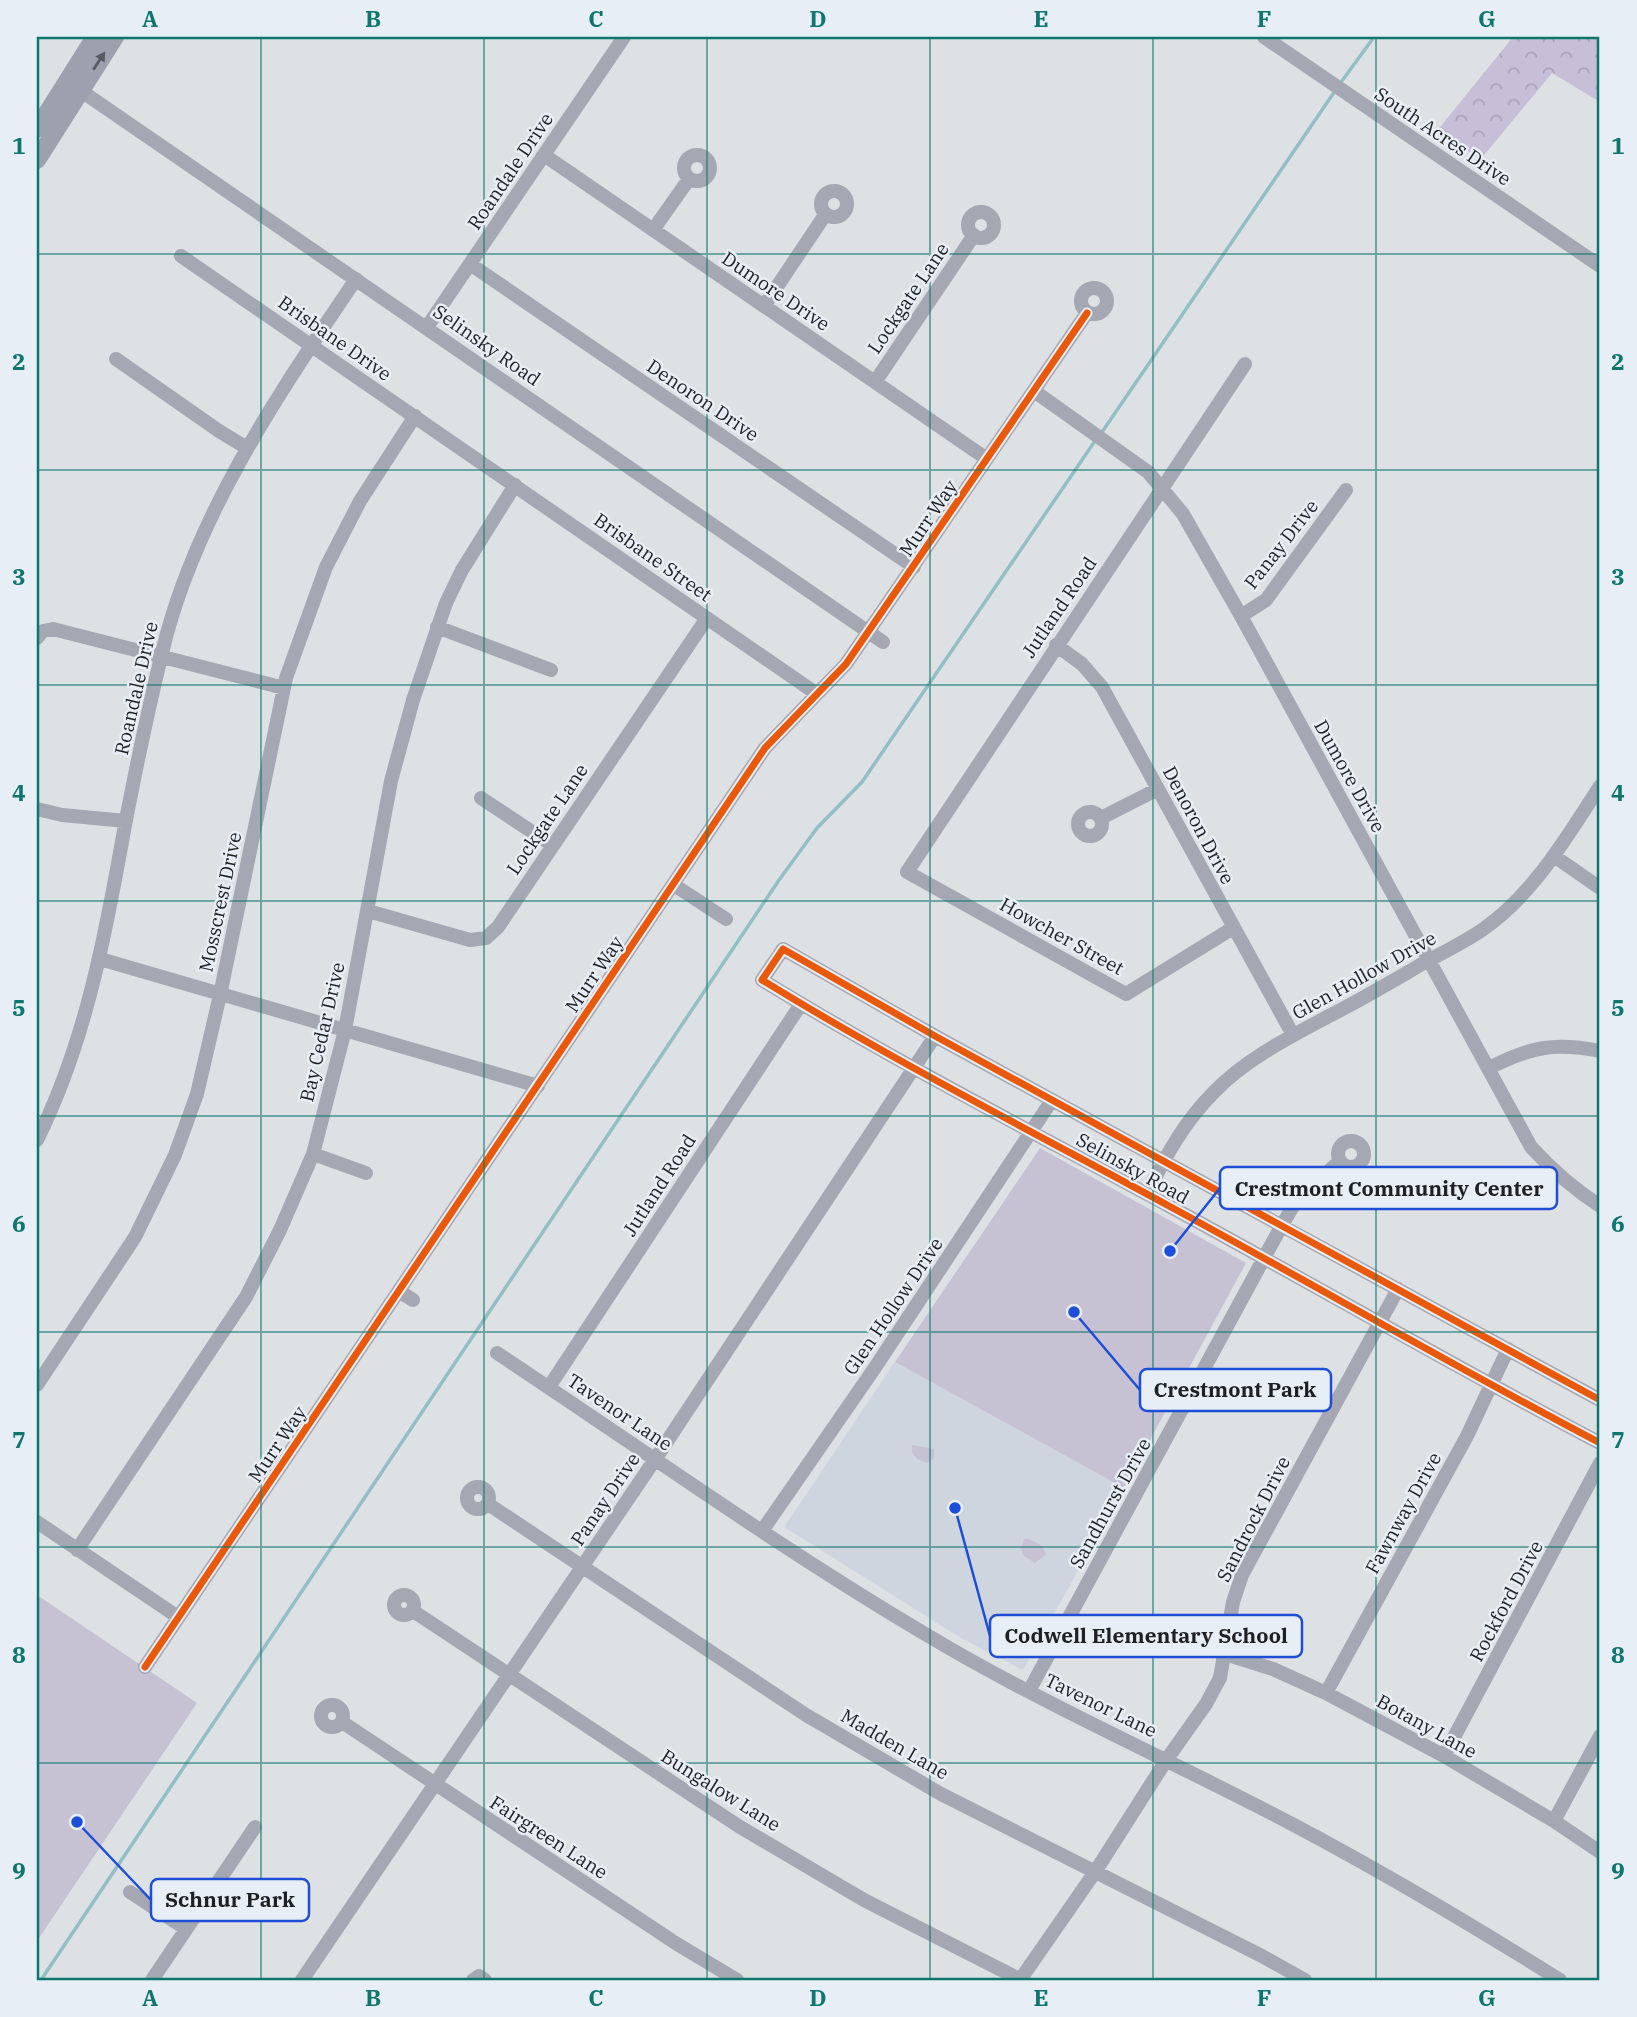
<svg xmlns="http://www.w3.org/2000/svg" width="1637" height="2017" font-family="'IBM Plex Serif',serif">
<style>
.built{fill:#cfd5de}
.forest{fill:url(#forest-crowns)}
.green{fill:#c6c1d3}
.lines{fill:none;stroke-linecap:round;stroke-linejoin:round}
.stream{stroke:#92bfc3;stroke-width:3.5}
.minor{stroke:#a5a7b3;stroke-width:14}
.major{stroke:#9da0ad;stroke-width:18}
.cycleway-casing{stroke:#e8eef5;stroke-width:11}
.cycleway{stroke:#e8590c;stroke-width:7}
.oneway{fill:#575a61}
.grid{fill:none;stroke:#0f766e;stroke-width:2;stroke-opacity:0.55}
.labels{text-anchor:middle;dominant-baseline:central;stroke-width:5;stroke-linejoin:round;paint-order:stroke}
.street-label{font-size:19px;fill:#1e2023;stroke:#e8eef5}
.leader{fill:none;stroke:#1d4ed8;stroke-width:2.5}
.callout-dot{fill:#1d4ed8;stroke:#e8eef5;stroke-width:2.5}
.callout{fill:#e8eef5;stroke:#1d4ed8;stroke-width:2.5}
.callout-label{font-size:21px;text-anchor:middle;font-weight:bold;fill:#1e2023}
.neatline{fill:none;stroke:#0f766e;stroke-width:2.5}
.grid-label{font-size:23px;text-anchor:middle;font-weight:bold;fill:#0f766e}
</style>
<defs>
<pattern id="forest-crowns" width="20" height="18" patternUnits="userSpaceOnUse" patternTransform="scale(1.75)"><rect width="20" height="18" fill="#c7bfd8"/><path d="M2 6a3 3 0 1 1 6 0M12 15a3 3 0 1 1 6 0" fill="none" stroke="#aaa4b9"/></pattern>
</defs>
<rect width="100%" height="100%" fill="#dee1e4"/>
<path class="built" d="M895,1362L1124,1488L1023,1670L961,1638L784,1527Z"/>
<path class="forest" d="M1513,37H1600V102L1552,73L1481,159L1436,132Z"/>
<path class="green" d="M1040,1148L1246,1263L1124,1488L895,1362Z
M912,1445L934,1449V1458L928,1463L917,1459L912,1452Z
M1024,1539H1029L1042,1546L1046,1554L1035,1563L1024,1556L1021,1548Z
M37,1595L197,1703L37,1941Z"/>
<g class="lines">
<path class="stream" d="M1339,85L1374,37
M1100,435L1335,91
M41,1980L779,880L817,828L862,782L1095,441"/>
<path class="minor" d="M1264,37L1600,266
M74,86L883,642
M684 168a13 13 0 1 1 26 0a13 13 0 1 1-26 0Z
M544,155L987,459
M821 204a13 13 0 1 1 26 0a13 13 0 1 1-26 0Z
M968 225a13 13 0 1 1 26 0a13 13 0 1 1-26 0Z
M653,230L689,179
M181,256L817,694
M470,264L914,567
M1081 301a13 13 0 1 1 26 0a13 13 0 1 1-26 0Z
M764,306L825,215
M427,327L624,37
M116,359L219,431L247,448
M875,382L974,235
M1034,391L1148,472L1183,514L1241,616L1531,1147C1552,1170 1574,1189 1600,1206
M1241,616L1266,600L1346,490
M437,627L551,670
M37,638L43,631L53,629L284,688
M1056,645L1082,664L1102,687L1293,1035
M481,798L552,845
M37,809L62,815L126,821
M1078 824a12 12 0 1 1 24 0a12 12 0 1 1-24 0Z
M1101,818L1158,789
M1554,856L1600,888
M674,885L726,919
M368,911L470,940L486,938L498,927L707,618
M1233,928L1126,994L907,872L1245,364
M100,959L538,1086
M1489,1068C1530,1047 1554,1042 1600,1051
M37,1140C86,1042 106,932 125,825C136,768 148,710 162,653C194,517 279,393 356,279
M1338 1154a13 13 0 1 1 26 0a13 13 0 1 1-26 0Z
M313,1154L366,1173
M1147,1194C1165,1157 1184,1122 1214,1092C1246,1059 1288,1038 1329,1016C1361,1000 1391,982 1422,964C1442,953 1463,943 1482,930C1533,895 1567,837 1600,786
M399,1291L413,1300
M497,1353C647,1452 793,1558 949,1648C1060,1712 1178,1764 1292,1824C1383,1872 1472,1925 1560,1980
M37,1385L135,1237L175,1155L197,1094L220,995L286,678L326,567L360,501L415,416
M549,1387L801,1004
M1600,1400L935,1036L783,949L762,980C894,1061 1033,1132 1169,1206C1313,1284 1455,1367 1600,1443
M467 1498a11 11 0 1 1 22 0a11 11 0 1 1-22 0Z
M488,1504L806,1715L941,1794L1260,1955L1305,1980
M37,1522L178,1617
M762,1531L874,1369L1052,1100
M77,1550L246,1297L280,1230L313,1154L345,1030L391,781L413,700L446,603L462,570L515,485
M394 1605a10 10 0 1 1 20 0a10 10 0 1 1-20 0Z
M413,1611L740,1827L864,1900L1021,1980
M1225,1654L1273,1669L1326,1693L1444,1756L1554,1821L1600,1852
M145,1667L765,748L846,664L1087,313
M1029,1691L1282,1225L1298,1198L1340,1161
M1326,1693L1467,1436L1508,1349
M321 1716a11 11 0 1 1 22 0a11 11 0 1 1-22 0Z
M342,1722L677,1944L737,1980
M1444,1756L1600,1463
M1554,1821L1600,1736
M130,1892L186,1929
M152,1980L255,1827
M302,1980L660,1452L935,1036
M473,1980L479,1976L485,1980
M1020,1980L1095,1872L1167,1759L1206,1704L1220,1678L1233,1602L1242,1575L1398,1289"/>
<path class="major" d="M37,129L95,37
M37,160L115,37"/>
<g class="cycleway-casing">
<path id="cycleway" d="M1600,1400L935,1036L783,949L762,980C894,1061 1033,1132 1169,1206C1313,1284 1455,1367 1600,1443
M145,1667L765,748L846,664L1087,313"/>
</g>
<use href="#cycleway" class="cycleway"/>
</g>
<defs><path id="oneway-solid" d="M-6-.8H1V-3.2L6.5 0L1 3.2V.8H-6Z" transform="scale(1.75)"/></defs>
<use class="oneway" href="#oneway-solid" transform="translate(99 61) rotate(-57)"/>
<path class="grid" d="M261,37V1980M484,37V1980M707,37V1980M930,37V1980M1153,37V1980M1376,37V1980M37,254H1600M37,470H1600M37,685H1600M37,901H1600M37,1116H1600M37,1332H1600M37,1547H1600M37,1763H1600"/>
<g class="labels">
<g class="street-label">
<text transform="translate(1443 136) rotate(34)">South Acres Drive</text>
<text transform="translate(510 171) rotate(-56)">Roandale Drive</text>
<text transform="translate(776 291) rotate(34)">Dumore Drive</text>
<text transform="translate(908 298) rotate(-56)">Lockgate Lane</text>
<text transform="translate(335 338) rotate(35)">Brisbane Drive</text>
<text transform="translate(487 345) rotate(35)">Selinsky Road</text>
<text transform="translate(703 400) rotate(34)">Denoron Drive</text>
<text transform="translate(928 518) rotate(-56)">Murr Way</text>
<text transform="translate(1281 544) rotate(-52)">Panay Drive</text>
<text transform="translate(653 557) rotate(35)">Brisbane Street</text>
<text transform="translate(1059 607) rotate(-56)">Jutland Road</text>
<text transform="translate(136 688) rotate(-77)">Roandale Drive</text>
<text transform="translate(1350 776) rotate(61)">Dumore Drive</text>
<text transform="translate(547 819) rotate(-56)">Lockgate Lane</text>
<text transform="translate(1199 825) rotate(62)">Denoron Drive</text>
<text transform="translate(220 902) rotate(-78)">Mosscrest Drive</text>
<text transform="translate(1062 936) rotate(29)">Howcher Street</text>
<text transform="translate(594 974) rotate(-56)">Murr Way</text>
<text transform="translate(1364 975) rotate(-29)">Glen Hollow Drive</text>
<text transform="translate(322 1032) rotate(-77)">Bay Cedar Drive</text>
<text transform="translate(1133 1168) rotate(29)">Selinsky Road</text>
<text transform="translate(659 1185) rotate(-57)">Jutland Road</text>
<text transform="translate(893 1306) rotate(-56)">Glen Hollow Drive</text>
<text transform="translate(620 1412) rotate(34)">Tavenor Lane</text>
<text transform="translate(277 1444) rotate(-56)">Murr Way</text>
<text transform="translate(605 1499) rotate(-56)">Panay Drive</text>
<text transform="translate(1110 1503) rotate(-61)">Sandhurst Drive</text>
<text transform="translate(1403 1513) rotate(-61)">Fawnway Drive</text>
<text transform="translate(1253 1519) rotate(-63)">Sandrock Drive</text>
<text transform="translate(1506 1601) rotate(-62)">Rockford Drive</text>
<text transform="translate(1101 1705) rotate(26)">Tavenor Lane</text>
<text transform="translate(1427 1726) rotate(29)">Botany Lane</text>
<text transform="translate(895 1744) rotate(30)">Madden Lane</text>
<text transform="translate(721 1790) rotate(32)">Bungalow Lane</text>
<text transform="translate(549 1837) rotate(33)">Fairgreen Lane</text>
</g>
</g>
<path class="leader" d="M1170 1251L1220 1188M1074 1312L1140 1390M955 1508L990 1636M77 1822L151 1900"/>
<g class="callout-dot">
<circle cx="1170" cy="1251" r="7"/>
<circle cx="1074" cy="1312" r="7"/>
<circle cx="955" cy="1508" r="7"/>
<circle cx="77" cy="1822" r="7"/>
</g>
<g class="callout">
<rect x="1220" y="1167" width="337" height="42" rx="7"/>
<rect x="1140" y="1369" width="191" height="42" rx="7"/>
<rect x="990" y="1615" width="312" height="42" rx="7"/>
<rect x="151" y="1879" width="158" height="42" rx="7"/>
</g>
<g class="callout-label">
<text x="1389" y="1196">Crestmont Community Center</text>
<text x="1235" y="1397">Crestmont Park</text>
<text x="1146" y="1643">Codwell Elementary School</text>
<text x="230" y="1907">Schnur Park</text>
</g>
<rect width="1637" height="2017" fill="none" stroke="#e8eef5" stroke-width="77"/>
<rect x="38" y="38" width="1560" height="1941" class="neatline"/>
<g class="grid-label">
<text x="150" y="27">A</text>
<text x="373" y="27">B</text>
<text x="596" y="27">C</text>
<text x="818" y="27">D</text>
<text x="1041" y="27">E</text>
<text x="1264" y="27">F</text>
<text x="1487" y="27">G</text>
<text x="19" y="154">1</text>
<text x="1618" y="154">1</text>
<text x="19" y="370">2</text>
<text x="1618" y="370">2</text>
<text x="19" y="585">3</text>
<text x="1618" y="585">3</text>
<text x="19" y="801">4</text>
<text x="1618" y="801">4</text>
<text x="19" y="1016">5</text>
<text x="1618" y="1016">5</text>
<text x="19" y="1232">6</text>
<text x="1618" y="1232">6</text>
<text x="19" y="1448">7</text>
<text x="1618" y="1448">7</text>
<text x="19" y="1663">8</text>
<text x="1618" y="1663">8</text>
<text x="19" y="1879">9</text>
<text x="1618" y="1879">9</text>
<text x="150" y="2006">A</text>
<text x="373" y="2006">B</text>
<text x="596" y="2006">C</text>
<text x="818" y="2006">D</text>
<text x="1041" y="2006">E</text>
<text x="1264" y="2006">F</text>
<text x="1487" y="2006">G</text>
</g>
</svg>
